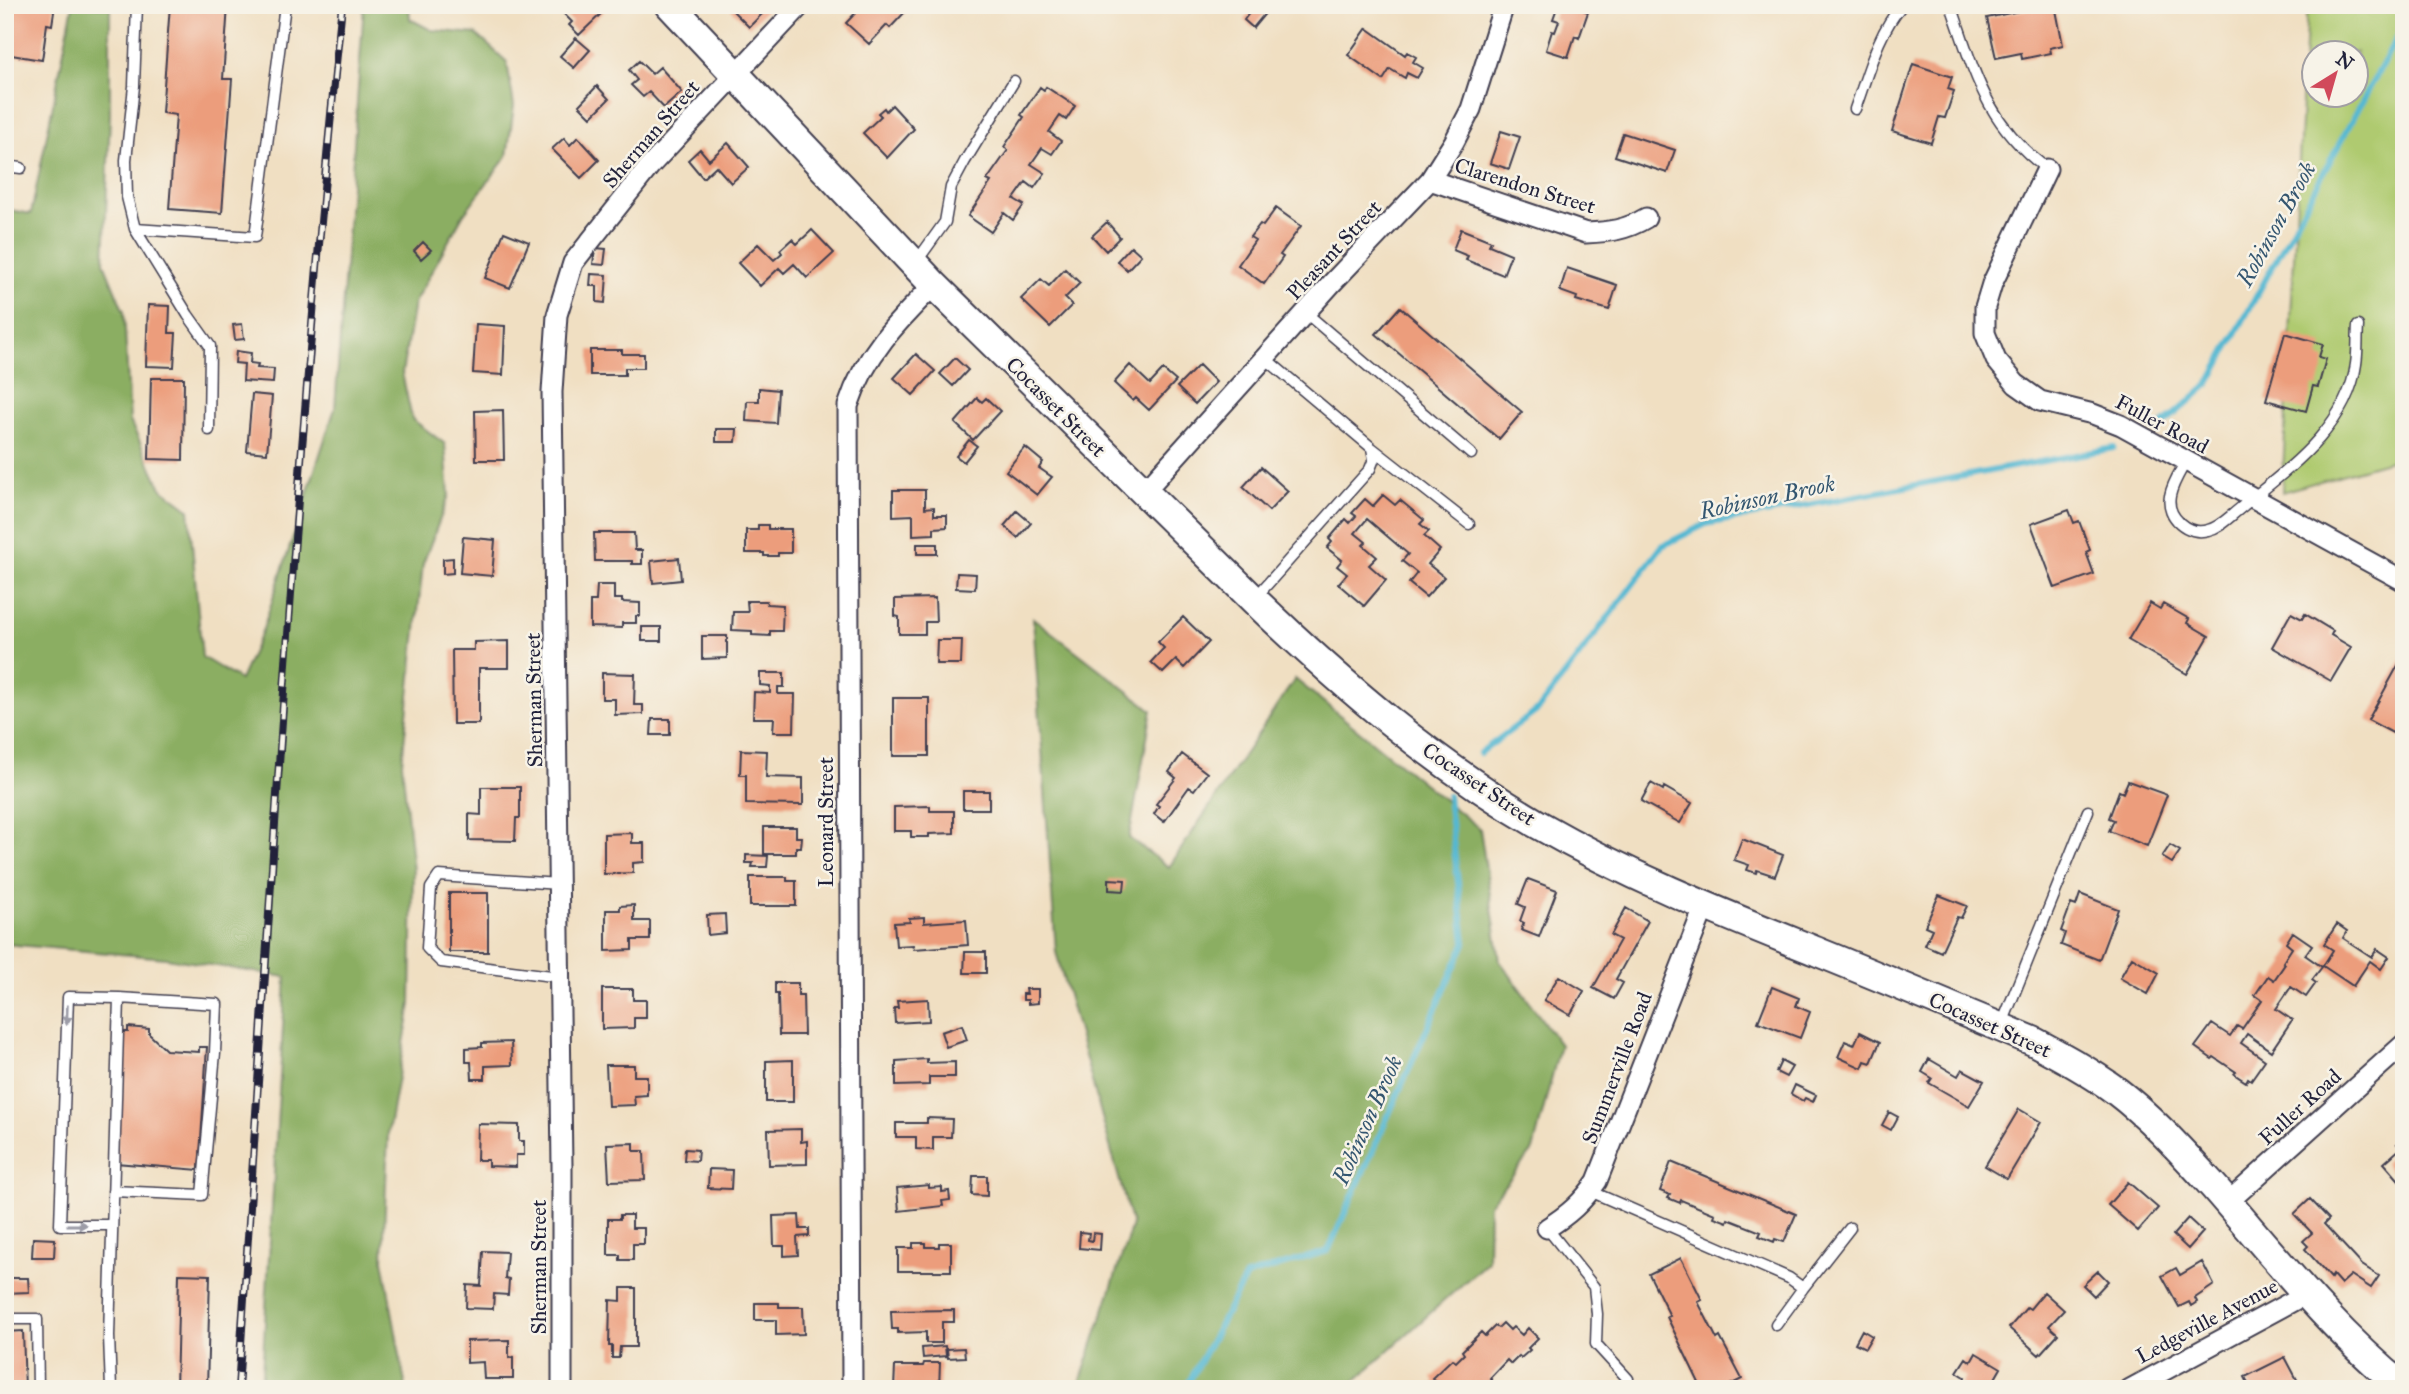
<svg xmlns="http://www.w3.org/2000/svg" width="2409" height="1394" font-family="'IM FELL Great Primer',serif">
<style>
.green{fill:#afca70;stroke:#687656;stroke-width:2;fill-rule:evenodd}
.forest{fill:#8bae62;stroke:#56684e;stroke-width:2}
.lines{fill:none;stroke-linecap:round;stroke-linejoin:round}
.stream{stroke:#54b8d2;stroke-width:6}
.building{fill:#ec9d7b}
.lane-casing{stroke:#413e4f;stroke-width:13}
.street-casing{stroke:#413e4f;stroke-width:23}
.secondary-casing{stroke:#413e4f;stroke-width:32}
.lane{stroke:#fff;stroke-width:10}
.street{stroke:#fff;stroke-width:19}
.secondary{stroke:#fff;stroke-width:28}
.rail-casing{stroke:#22223b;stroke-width:8}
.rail{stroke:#f7f3e8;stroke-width:5;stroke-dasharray:16;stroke-linecap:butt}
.oneway{fill:#9c9ca7}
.labels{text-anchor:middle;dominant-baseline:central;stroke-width:5;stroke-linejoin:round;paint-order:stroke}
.street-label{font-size:21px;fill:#22223b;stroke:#f7f3e8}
.water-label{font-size:23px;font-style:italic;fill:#345670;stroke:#f7f3e8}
</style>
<rect width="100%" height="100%" fill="#f7f3e8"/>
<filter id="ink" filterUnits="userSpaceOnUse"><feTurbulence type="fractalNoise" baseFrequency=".0143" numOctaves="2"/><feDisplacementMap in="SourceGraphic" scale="14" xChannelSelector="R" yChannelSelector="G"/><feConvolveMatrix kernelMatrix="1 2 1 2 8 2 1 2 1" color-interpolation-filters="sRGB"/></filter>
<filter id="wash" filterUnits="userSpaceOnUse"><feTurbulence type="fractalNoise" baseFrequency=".00686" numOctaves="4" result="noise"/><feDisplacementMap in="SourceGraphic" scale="28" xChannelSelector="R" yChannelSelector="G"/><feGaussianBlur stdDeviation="1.57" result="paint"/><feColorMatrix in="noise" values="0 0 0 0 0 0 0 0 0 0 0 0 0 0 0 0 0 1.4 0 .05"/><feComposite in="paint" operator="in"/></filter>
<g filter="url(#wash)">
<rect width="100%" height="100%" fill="#f0dfc2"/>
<path class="green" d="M2307,5H2404V457L2282,492ZM2314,52H2356V94H2314Z"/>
<path class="forest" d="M73,5L110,7V115L104,263L124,312L130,421L161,488L189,509L202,657L240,680L263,629L335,408L364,5H409L410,19L431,30L476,34L507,62L514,106L507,156L463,215L414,303L402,373L412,419L445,444L449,495L423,564L402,763L413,871L411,1004L388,1133L383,1260L406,1389H261L286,977L166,958L5,944V209L31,214Z
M1033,618L1152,710L1129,838L1169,867L1295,679L1480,829L1500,961L1560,1045L1533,1150L1489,1205L1488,1261L1346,1389H1078L1132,1225L1056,952Z"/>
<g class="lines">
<path class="stream" d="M2162,425L2208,385L2404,25
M1480,753L1538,710L1662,546L1706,524L2114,448
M1185,1389L1246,1276L1328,1251L1465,943L1448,796"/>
</g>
<g id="blocks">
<path class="building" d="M5,5H55L52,25L47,24L42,60L5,54Z
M170,5H228L223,79H232L222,213L169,209L176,115L162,113Z
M567,5H602L606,9L579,35L569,25L572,22L561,11Z
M727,5H767L769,7L749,27Z
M863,5H897L905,12L890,28L887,25L869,44L846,23Z
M1255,5H1261L1267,11L1253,28L1244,20Z
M1558,5H1579L1578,8L1588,12L1579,38L1575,36L1568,57L1546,50L1552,31L1555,32L1559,21L1553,19Z
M2047,5H2055L2063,45L2050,48L2051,53L2022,59L2021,53L1996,58L1987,18Z
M1367,28L1405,55L1407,52L1416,57L1413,62L1423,68L1417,78L1407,73L1405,78L1390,69L1383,80L1348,55Z
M576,38L590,50L574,68L560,56Z
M639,61L652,74L660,67L682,92L664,108L649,92L643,97L631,85L637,80L629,70Z
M1913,64L1952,77L1948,89L1954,91L1945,118L1939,117L1931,143L1892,131Z
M597,86L609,99L591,117L579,105Z
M1040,87L1044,90L1046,87L1075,106L1066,120L1060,116L1049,132L1061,141L1052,154L1042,148L1031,164L1045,173L1034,188L1026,182L1014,199L1024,205L1013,220L1004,213L991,232L968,216L991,182L987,180L1008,150L1004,147L1024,117L1021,115Z
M892,105L914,129L887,158L863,133L881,116L878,113L884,108L886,111Z
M1501,131L1520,137L1509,169L1490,163Z
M1623,133L1675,150L1667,173L1615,156Z
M578,137L599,160L581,178L552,149L564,138L570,145Z
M728,143L749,167L731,183L716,166L703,178L688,160L700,149L709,160Z
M1276,208L1301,226L1280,255L1283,257L1264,284L1238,265L1255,240L1250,237L1260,224L1263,226Z
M1107,222L1120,237L1106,251L1092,236Z
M1461,229L1491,241L1489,245L1511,254L1503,275L1466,260L1468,256L1453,250Z
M812,230L834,253L807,278L794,264L784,273L779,268L760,286L738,263L758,244L774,260L782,253L780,250L792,239L797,244Z
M504,232L529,242L510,288L485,278Z
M423,242L431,250L421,259L414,251Z
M1131,246L1141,255L1127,270L1117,261Z
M595,248L606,249L604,265L593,264Z
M1567,268L1617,285L1609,310L1576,300L1577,297L1560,291Z
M1065,269L1080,283L1065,298L1072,305L1050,327L1021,299L1041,279L1049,286Z
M591,274L607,275L605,303L597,302V286H590Z
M148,305L170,306L169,333H176L174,367L146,366Z
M1400,307L1522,412L1499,439L1376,334Z
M242,324L244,339L235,340L233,325Z
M476,324L505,326L503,375L473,373Z
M2285,333L2323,344L2319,357L2326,359L2318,387L2313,386L2306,411L2266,400Z
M590,350H622V354H644V368H625V375H590Z
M236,351L251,353L250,363L258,364L257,368L274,369L273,383L243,381L244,364L235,363Z
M916,354L935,371L913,395L894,378Z
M955,358L968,370L953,386L940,374Z
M1130,365L1150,384L1163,370L1176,381L1149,410L1136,398L1133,401L1114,383Z
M1199,365L1216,382L1195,404L1177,387Z
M151,378H184L183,460L149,459Z
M759,388L778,390L776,423L746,421L747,401H759Z
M252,394L272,396L267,453L247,451Z
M977,398L982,402L986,398L1000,411L973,440L955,423Z
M503,410L504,460H476L475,411Z
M716,429H737L736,442H716Z
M969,440L977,446L964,462L956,456Z
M1025,447L1043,462L1039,468L1052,477L1037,495L1006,471Z
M1261,467L1288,491L1269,511L1243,487Z
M893,490H925V508L934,507V515H947V527L934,528V534L913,535V515L893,516Z
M1383,495L1395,505L1400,500L1424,520L1420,524L1429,531L1424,536L1440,550L1428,564L1444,577L1426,597L1409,583L1417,573L1402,561L1408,554L1367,519L1355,533L1366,542L1363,545L1377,557L1369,565L1386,580L1364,606L1338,584L1347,574L1337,566L1342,560L1327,548L1332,542L1329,539L1346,519L1350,523L1356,516L1352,513L1365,499L1373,506Z
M2069,510L2074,523L2079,521L2090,550L2086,552L2094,574L2055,588L2031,524Z
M1017,511L1031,523L1018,538L1004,526Z
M758,525H768V529H791V553H778V556H764V553H746V530H758Z
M594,533H634L635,550H642V564H632V561H595Z
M463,537L495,540L492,576L460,573Z
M917,544H937V554H917Z
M453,558V573L443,574V559Z
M679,558L681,580L653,583L651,561Z
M957,573L976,574L975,589L956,588Z
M597,585H614V599H622V602L640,603V616H636V623H622V628L590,627V601H596Z
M935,598L936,622H925V634H899V617L895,616V599Z
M747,601H766L767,604L783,605L782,631H770V636L752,635V631L732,630L733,612H748Z
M2150,603L2160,609L2163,604L2189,619L2187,623L2209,636L2187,674L2128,640Z
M2291,613L2302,619L2305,614L2333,631L2331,635L2351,647L2331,681L2272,647Z
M1183,617L1209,642L1184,668L1176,660L1163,673L1151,662L1164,648L1158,642Z
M642,627H661V641H642Z
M702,636H727V658L702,659Z
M937,640H962L961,664H936Z
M509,641V668H479V724H453L452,650H474V642Z
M2401,660L2404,661V739L2368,720Z
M602,673L635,674L634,705H643V714L615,715V699H602Z
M760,673H784V687H778V694H795L794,732H773L774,718H753L754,692L770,693V686L760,685Z
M893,698H929V756H893Z
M652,719H670V735H651Z
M741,750L767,751L766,777L803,778V805L746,804V775H740Z
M1182,754L1207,773L1194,790L1189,787L1164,822L1154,814L1159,806L1156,804L1176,778L1169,772Z
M2128,781L2167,795L2147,846L2109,831L2114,820L2109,818L2119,791L2123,793Z
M1651,783L1663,790L1664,787L1692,803L1680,823L1641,801Z
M481,787H520V818H516L515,841L469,840V814L481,815Z
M963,791H989V809H963Z
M930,806V811H954V833L929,834V837H911V831H894V807Z
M764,827H796V837H802L801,847H796V854H764Z
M632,833V843H644V862L633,863V873L604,874V834Z
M1742,839L1783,855L1775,876L1757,870L1756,873L1747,870L1749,865L1734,860Z
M2170,845L2180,851L2172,863L2162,857Z
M746,855L768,856L767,867H752L753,863H746Z
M750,877H787V881H796V906H750Z
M1109,879L1125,880L1124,891L1109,890Z
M1528,879L1557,890L1539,937L1521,930L1524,923L1520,921L1525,907L1518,904Z
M449,893H488V952H449Z
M2080,894L2118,909L2099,960L2061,945L2065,933L2061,931L2071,904L2076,906Z
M1939,895L1967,906L1961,918L1957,917L1941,952L1925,945L1932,929L1925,926Z
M634,905V921H650V940H632V950L606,951V910H620V906Z
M1626,908L1648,921L1616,979L1623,983L1614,999L1593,988L1620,940L1611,935Z
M725,914L726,933L708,935L707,915Z
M924,917V923L966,920L968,945L914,949L913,945L896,946L894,923L910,922L909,918Z
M2337,924L2347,931L2343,938L2372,957L2377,949L2389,957L2381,969L2370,961L2353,986L2323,966L2333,950L2324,944Z
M2293,932L2312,945L2305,955L2322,967L2312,980L2316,983L2306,997L2291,987L2276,1009L2292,1020L2271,1051L2247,1034L2241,1043L2265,1060L2251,1080L2248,1078L2246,1082L2234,1074L2236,1072L2214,1057L2212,1059L2195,1047L2212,1024L2230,1036L2237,1026L2242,1029L2262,1000L2255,995L2268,976L2274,980L2285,964L2283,962L2292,948L2286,943Z
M965,952H986V973H964Z
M2132,957L2159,973L2148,994L2120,978Z
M1559,976L1584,991L1570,1015L1544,1000Z
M775,983H798V995H803L804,1035H779L778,994H775Z
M1772,987L1799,998L1796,1006L1810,1012L1800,1038L1758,1022Z
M602,989H633V1000H646V1018H634V1028L602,1029Z
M1026,989H1038V1003L1028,1004V1000H1023V994H1027Z
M928,999L929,1021L895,1023L894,1008H898L897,1001Z
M962,1025L967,1040L946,1047L941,1032Z
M128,1027L149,1029V1034L166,1050L199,1052V1047H207L199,1170L116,1163L123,1032H128Z
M1860,1032L1880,1042L1871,1063L1865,1061L1862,1068L1838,1057L1845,1041L1854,1045Z
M511,1042L512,1065L485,1066V1079H472L471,1062H466V1048L482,1047V1043Z
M927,1059V1063L955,1062V1077H929V1085L896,1086V1061Z
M1929,1059L1958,1076L1962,1069L1984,1081L1969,1106L1929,1083L1932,1078L1922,1072Z
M793,1060V1102H766V1061Z
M1781,1061L1792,1067L1786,1077L1776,1072Z
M606,1065H634V1076H647V1095L634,1096L635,1105L608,1106Z
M1795,1085L1816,1095L1813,1102L1805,1098L1803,1101L1791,1094Z
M2019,1109L2041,1122L2007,1179L1985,1166Z
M1889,1112L1898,1117L1891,1130L1882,1125Z
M927,1118L952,1119L951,1137H933V1150L916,1149V1137H896V1123H927Z
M478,1124L519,1125V1141H524V1155H516V1167L488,1166V1160H477Z
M801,1129V1142L807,1141V1164L769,1165L768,1130Z
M2404,1139V1186L2384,1163L2401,1148L2397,1144Z
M634,1143V1151H644L645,1180L609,1181L607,1144Z
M685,1149L698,1150L697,1161L684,1160Z
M1671,1162L1796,1214L1784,1242L1775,1239L1774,1242L1759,1236L1761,1232L1728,1219L1727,1222L1714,1217L1715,1214L1681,1200L1680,1203L1668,1198L1670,1195L1660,1191Z
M709,1169L732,1170L731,1189L708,1188Z
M973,1176H987V1196L972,1195Z
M2128,1182L2158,1208L2138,1231L2108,1205Z
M929,1185V1188L942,1187V1192L949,1191L950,1200L942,1201L943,1206L899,1211L897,1188Z
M2310,1199L2329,1219L2324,1224L2362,1265L2379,1276L2371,1288L2351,1275L2341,1284L2333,1275L2331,1278L2305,1249L2308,1246L2303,1241L2312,1233L2294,1214Z
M620,1215H632V1228H644V1244H633V1260H620V1255H608V1219H620Z
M799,1215L800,1229H809V1236L797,1237L798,1255L784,1256V1246H774L773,1216Z
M2188,1218L2203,1232L2188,1249L2173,1235Z
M1080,1232L1089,1233L1088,1240L1092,1241L1093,1233L1101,1234L1100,1250L1079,1248Z
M33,1238L55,1239L54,1257H32Z
M913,1243H926V1247H939V1243H951V1271H898V1248H913Z
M483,1251L507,1252L505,1278L509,1279L508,1295L494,1294L493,1309L466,1308L467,1285L481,1286Z
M1681,1258L1702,1300L1698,1302L1717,1339L1720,1337L1742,1379L1722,1389H1702L1667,1317L1670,1316L1649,1274Z
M2202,1262L2214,1285L2195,1298L2197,1302L2191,1306L2189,1302L2179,1307L2162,1276L2176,1268L2180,1275Z
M2098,1271L2108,1281L2094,1296L2083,1285Z
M179,1274L210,1275L207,1389H176Z
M5,1278H28L29,1292L5,1293Z
M621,1288H636V1347H620L619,1358H612V1346H609L610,1300L621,1301Z
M2044,1292L2064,1310L2049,1326L2058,1334L2039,1355L2009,1328L2027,1307L2030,1309Z
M755,1303H779V1307H803L804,1334L776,1335V1320H755Z
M954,1310V1322H942V1343H926V1332L898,1333V1329H892L891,1311Z
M1503,1323L1510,1330L1513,1327L1522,1335L1528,1328L1538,1338L1528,1348L1530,1350L1521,1358L1519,1356L1511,1364L1507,1360L1490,1378L1492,1380L1483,1389H1428L1435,1382L1432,1378L1452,1359L1456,1362L1464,1354L1462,1351L1481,1332L1485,1336L1495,1326L1498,1328Z
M1862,1330L1872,1336L1865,1348L1855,1343Z
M23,1331L25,1389H5V1332Z
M509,1340V1358L513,1357V1379H484L483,1362L467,1363V1341Z
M945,1346L946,1356L923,1358L922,1348Z
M964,1348L965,1357L948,1358L947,1349Z
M1976,1353L2001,1368L1989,1389H1959L1965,1377L1957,1372L1966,1358L1971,1362Z
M2285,1357L2302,1389H2251L2245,1377Z
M924,1363H940L939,1389H894L895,1366H923Z"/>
</g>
</g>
<g filter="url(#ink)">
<use href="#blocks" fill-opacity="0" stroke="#413e4f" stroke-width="2"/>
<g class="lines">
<g class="lane-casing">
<path id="lane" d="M137,5L134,86L126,160L127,197L135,229L188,315L210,346L209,430
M1951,5C1975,74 1986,123 2047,169
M1855,109C1868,74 1877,34 1902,5
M5,166L21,168
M135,229L255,237L285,5
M917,261L945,222L951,187L965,161L1014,81
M1306,313L1471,454
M1372,448L1469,524
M2186,461C2180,472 2172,484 2170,496C2166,517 2188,536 2208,530C2217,528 2224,522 2231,516C2279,475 2347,432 2356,364C2358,352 2357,339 2358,326
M1256,597L1370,469L1374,459L1372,448L1265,358
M559,884L439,876L431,888L427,948L441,962L560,977
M2002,1024L2088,811
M1590,1191L1789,1278L1803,1288L1776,1325
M112,1225H60L68,997L119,998L217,1004L215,1053L202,1195L113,1191
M1547,1228L1594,1287L1597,1314L1596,1344L1628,1379
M1803,1288L1850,1228
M5,1319H37L38,1389
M111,1389L109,1336L119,998"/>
</g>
<g class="street-casing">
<path id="street" d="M2047,169L1992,284L1985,307V333L1996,360L2016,384L2040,401L2093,414L2121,425L2404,581
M1430,180L1586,233C1609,232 1626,230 1646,218
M1143,493L1333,282L1430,180L1454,142L1471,109L1504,5
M2227,1203L2404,1044
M1547,1228C1568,1215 1583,1202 1597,1181L1704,908
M562,1389V1166L552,392L557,315L573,263L649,167L801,5
M852,1389L848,406C865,354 897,322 934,285
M2130,1389L2306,1294"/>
</g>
<g class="secondary-casing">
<path id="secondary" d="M670,5L934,285L1254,600C1341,684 1434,764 1539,825C1630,877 1721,913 1818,952C1890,981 1961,1011 2033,1041C2061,1056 2089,1071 2115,1090C2152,1118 2183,1153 2214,1187C2275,1257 2332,1330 2404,1388"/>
</g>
<use href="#lane" class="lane"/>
<use href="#street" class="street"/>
<use href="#secondary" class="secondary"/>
<g class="rail-casing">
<path id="rail" d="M238,1389C269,927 294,465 342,5"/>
</g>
<use href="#rail" class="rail"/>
</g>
<defs><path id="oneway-solid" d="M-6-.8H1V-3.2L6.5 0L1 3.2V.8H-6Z" transform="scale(1.75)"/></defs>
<g class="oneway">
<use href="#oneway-solid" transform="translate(67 1015) rotate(92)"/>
<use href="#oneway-solid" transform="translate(77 1225)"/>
</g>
</g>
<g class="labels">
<g class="street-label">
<text transform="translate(651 134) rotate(-49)">Sherman Street</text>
<text transform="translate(1525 186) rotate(17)">Clarendon Street</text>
<text transform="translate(1334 250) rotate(-47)">Pleasant Street</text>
<text transform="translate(1056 407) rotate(45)">Cocasset Street</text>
<text transform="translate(2162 424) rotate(28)">Fuller Road</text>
<text transform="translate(534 700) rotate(-91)">Sherman Street</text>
<text transform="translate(1479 784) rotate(34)">Cocasset Street</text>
<text transform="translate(826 822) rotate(-90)">Leonard Street</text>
<text transform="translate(1990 1025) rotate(24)">Cocasset Street</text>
<text transform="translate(1617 1068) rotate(-69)">Summerville Road</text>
<text transform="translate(2300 1107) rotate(-42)">Fuller Road</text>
<text transform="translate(539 1267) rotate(-90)">Sherman Street</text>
<text transform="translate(2207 1321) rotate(-28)">Ledgeville Avenue</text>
</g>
<g class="water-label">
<text transform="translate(2276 224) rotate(-61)">Robinson Brook</text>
<text transform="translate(1767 497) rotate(-12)">Robinson Brook</text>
<text transform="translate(1367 1120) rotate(-66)">Robinson Brook</text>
</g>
</g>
<rect width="2409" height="1394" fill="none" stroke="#f7f3e8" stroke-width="28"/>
<g transform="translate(2335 74) rotate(37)"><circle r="33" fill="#f7f3e8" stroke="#a29fa3" stroke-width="2"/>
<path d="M0-5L12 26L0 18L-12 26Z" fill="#d1495b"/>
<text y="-10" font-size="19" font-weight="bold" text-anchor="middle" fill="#22223b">N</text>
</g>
</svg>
